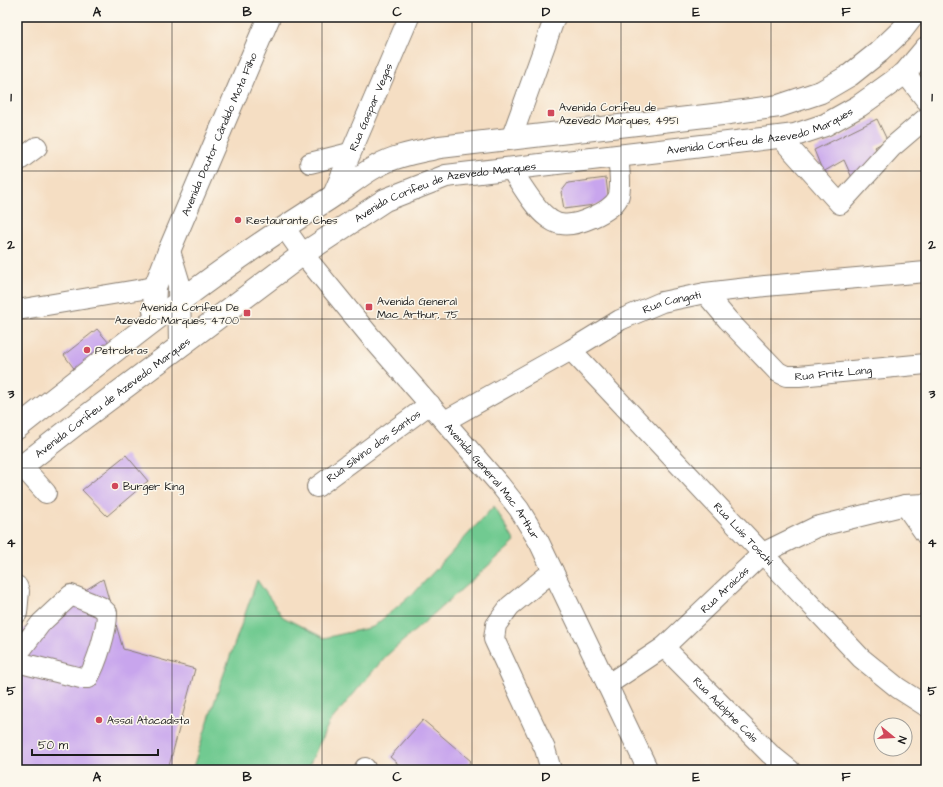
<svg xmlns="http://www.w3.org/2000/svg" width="943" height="787" font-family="'Architects Daughter',sans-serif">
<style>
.green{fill:#71ca91;stroke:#467356}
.building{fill:#c8a5ed}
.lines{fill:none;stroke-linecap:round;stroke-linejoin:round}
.minor-casing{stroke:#887d70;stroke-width:22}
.major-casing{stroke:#887d70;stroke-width:24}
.minor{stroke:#fff;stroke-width:20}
.major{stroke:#fff;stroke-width:22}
.grid{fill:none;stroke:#1c1c1c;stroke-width:1;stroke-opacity:0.55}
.poi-dot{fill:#d1495b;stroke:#fbf7ec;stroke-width:1.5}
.labels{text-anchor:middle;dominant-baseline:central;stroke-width:3;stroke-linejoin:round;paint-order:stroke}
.street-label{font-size:11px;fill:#1c1c1c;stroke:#fbf7ec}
.poi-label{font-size:11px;fill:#1c1c1c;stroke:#fbf7ec;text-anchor:start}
.neatline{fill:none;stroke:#1c1c1c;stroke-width:1.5}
.grid-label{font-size:13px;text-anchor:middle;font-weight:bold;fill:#1c1c1c}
</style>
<rect width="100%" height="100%" fill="#fbf7ec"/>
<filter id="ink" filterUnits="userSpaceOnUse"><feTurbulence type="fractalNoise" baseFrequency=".025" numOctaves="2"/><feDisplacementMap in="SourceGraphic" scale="8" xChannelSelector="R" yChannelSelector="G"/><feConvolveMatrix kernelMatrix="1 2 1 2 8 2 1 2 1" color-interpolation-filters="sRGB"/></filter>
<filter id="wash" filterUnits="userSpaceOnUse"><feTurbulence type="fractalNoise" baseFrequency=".012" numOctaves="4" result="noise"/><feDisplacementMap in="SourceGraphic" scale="16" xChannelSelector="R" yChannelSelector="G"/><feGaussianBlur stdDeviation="0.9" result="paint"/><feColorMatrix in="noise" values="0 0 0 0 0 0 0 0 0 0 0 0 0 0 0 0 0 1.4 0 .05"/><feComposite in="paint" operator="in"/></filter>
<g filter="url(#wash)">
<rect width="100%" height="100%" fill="#f5dec3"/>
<path class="green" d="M494,506L515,542L385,657L329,723L307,770H192L221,682L257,580L283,617L324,638L373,627L416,591Z"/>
<g id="blocks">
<path class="building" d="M877,119L887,140L875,147L883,161L853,180L844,160L823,172L814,150Z
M606,178L609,203L564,209L561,192L568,183Z
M97,329L110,344L76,371L64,355Z
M126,455L148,481L107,516L82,490Z
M103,579L123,649L195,669L168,770H17V633Z
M423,720L471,761L463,770H405L390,757Z"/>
</g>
</g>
<g filter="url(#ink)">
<use href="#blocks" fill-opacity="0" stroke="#887d70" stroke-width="1"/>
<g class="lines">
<g class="minor-casing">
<g id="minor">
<path d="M905,73L926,100"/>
<path d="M780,137L840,204L891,148L926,118"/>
<path d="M511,139L555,17"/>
<path d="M17,162L37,147"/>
<path d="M310,163L350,153"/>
<path d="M510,168C520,182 534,208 547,217C550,220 557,224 561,224C576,227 611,212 618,198C622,189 619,166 618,156"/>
<path id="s1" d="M332,197L409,17"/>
<path id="s2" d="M284,227L303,254L370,336L500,485L519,509L539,542L648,770"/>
<path id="s3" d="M705,293L728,320L778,372L786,376H799L926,364"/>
<path d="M17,310L155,287"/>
<path id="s4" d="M571,350L861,658L898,688L926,706"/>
<path id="s5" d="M445,421L571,350L620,320L662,302L705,293L765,286L926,272"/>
<path d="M22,466L46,493"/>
<path id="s6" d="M317,487L430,404"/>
<path d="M905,505L926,535"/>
<path d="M17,586L19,591L17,613"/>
<path id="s7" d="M664,647L770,754L790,770"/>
<path d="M17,655L41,623L71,595L101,607L107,613C107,630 97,663 88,678H81L17,662"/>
<path id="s8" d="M607,685L664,647L763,553L816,527L905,505L926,504"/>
<path d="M364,770L365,768"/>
<path d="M551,770L545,749L494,639L496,625L510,606L553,571"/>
</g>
</g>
<g class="major-casing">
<g id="major">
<path d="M169,251L179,284L180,345"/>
<path id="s9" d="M156,318L154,310L155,287L169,251L269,17"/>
<path d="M17,428C117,349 216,269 324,202C342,191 358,176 377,166C396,155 419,152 440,147L722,114L779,106L821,92L850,75L879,52L902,30L912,17"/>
<path id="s10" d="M17,470L80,421L303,254L385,200L446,176L795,135L825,125L859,106L905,73L926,48"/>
</g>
</g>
<use href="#minor" class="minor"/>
<use href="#major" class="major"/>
</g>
</g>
<path class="grid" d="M172,17V770M322,17V770M472,17V770M621,17V770M771,17V770M17,171H926M17,319H926M17,468H926M17,616H926"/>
<g class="poi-dot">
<rect x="547" y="109" width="8" height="8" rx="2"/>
<circle cx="238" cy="220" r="4"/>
<rect x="365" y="303" width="8" height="8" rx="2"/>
<rect x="243" y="309" width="8" height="8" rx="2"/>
<circle cx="87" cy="350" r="4"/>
<circle cx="115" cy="486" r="4"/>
<circle cx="99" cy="720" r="4"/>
</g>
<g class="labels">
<g class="street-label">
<text stroke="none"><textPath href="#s1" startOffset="98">Rua Gaspar Vegas</textPath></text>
<text stroke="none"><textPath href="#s10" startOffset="840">Avenida Corifeu de Azevedo Marques</textPath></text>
<text stroke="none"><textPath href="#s9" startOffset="197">Avenida Doutor Cândido Mota Filho</textPath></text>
<text stroke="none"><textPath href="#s10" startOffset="517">Avenida Corifeu de Azevedo Marques</textPath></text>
<text stroke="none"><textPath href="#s5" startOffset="257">Rua Cangati</textPath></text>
<text stroke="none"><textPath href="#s3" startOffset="164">Rua Fritz Lang</textPath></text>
<text stroke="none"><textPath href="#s10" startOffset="120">Avenida Corifeu de Azevedo Marques</textPath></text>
<text stroke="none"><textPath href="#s6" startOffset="70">Rua Silvino dos Santos</textPath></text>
<text stroke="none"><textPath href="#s2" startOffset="329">Avenida General Mac Arthur</textPath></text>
<text stroke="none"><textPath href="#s4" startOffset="252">Rua Luís Toschi</textPath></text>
<text stroke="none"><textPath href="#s8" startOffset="152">Rua Araicás</textPath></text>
<text stroke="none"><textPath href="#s7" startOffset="88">Rua Adolphe Cals</textPath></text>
</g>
<g class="poi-label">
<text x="559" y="107">Avenida Corifeu de<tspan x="559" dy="13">Azevedo Marques, 4951</tspan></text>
<text x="246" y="220">Restaurante Ches</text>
<text x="377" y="301">Avenida General<tspan x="377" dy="13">Mac Arthur, 75</tspan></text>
<text x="239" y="307" text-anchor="end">Avenida Corifeu De<tspan x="239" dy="13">Azevedo Marques, 4700</tspan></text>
<text x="95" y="350">Petrobras</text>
<text x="123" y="486">Burger King</text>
<text x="107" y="720">Assaí Atacadista</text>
</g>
</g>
<rect width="943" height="787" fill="none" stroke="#fbf7ec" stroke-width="44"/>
<g transform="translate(893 737) rotate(108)"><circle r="19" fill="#fbf7ec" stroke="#a29f99"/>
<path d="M0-3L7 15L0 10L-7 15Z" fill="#d1495b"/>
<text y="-6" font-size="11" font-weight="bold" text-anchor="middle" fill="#1c1c1c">N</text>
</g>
<path d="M32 749v6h126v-6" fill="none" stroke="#1c1c1c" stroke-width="2"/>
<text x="38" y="749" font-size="12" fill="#1c1c1c" stroke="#fbf7ec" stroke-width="3" paint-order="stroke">50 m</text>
<rect x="22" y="22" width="899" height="743" class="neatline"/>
<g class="grid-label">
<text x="97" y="16">A</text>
<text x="247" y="16">B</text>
<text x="397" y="16">C</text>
<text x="546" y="16">D</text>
<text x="696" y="16">E</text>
<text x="846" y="16">F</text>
<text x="11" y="101">1</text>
<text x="932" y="101">1</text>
<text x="11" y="249">2</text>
<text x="932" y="249">2</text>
<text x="11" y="398">3</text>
<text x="932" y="398">3</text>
<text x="11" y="547">4</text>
<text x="932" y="547">4</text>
<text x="11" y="695">5</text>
<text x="932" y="695">5</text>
<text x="97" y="781">A</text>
<text x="247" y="781">B</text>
<text x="397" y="781">C</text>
<text x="546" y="781">D</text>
<text x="696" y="781">E</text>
<text x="846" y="781">F</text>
</g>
</svg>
